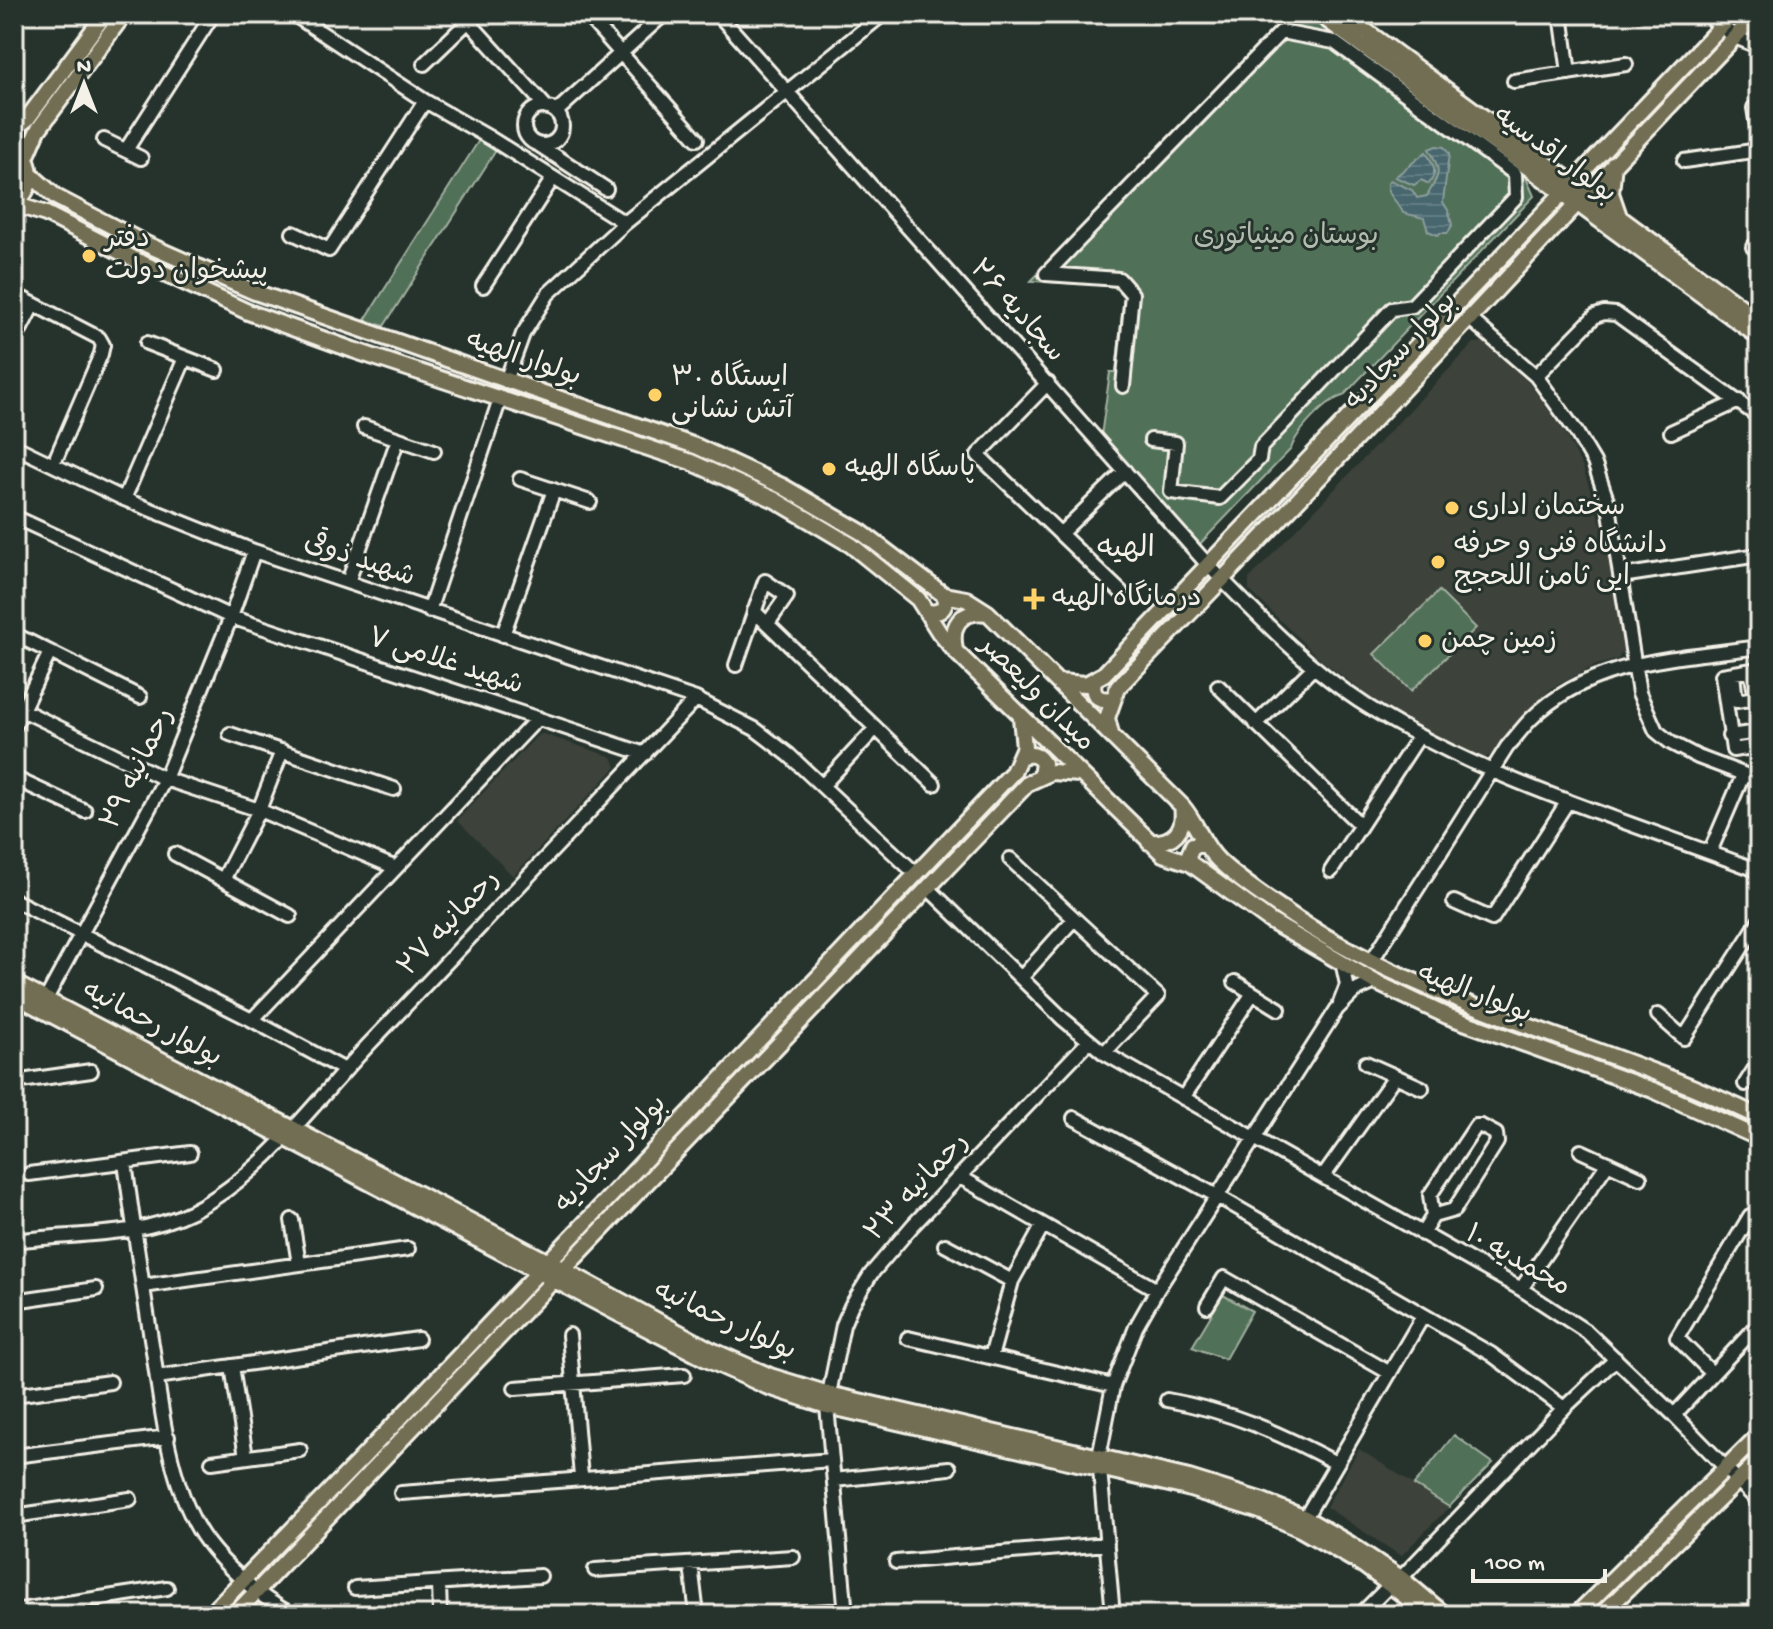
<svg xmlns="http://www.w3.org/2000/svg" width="1773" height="1629" font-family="'Gochi Hand','Playpen Sans Arabic',sans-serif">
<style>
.built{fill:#3c423a}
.green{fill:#517059;stroke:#a2b0a0;stroke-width:2}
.water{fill:url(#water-rules);stroke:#8c9e9e;stroke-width:2}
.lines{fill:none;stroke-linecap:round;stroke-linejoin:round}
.minor-casing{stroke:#f4f1e8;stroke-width:18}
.major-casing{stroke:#f4f1e8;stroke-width:20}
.minor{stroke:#26332d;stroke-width:12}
.major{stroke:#726e52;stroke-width:14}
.poi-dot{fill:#ffd166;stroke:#26332d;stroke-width:3}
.labels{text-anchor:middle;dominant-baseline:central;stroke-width:6;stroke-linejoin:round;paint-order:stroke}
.street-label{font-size:28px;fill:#f4f1e8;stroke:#26332d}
.park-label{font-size:28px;fill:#b3bdaf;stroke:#26332d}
.poi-label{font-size:28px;fill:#f4f1e8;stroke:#26332d;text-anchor:start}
.neighbourhood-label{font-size:30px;fill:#f4f1e8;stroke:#26332d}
</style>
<defs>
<pattern id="water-rules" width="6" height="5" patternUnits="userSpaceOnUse" patternTransform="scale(2)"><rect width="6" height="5" fill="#47666d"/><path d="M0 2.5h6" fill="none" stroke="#627c82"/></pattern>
</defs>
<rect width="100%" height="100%" fill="#26332d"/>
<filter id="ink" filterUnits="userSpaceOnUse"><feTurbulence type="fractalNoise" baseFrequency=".0125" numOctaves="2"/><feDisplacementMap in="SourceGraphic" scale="16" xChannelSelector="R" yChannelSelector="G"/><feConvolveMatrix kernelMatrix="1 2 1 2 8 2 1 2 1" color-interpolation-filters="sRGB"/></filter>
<g filter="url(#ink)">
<path class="built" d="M1487,342L1529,383L1564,431L1583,468L1608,545L1624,649L1618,659L1594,666L1552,688L1526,712L1491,755L1484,758L1421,728L1371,698L1321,660L1249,590V579L1474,343Z
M543,734L612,757L616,767L513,876L457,820L538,735Z
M1359,1449L1449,1507L1401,1556L1326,1507Z"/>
<path class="green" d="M1293,14H1311L1521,166L1534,196L1343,396C1326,400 1296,432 1291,449L1198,546L1101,436L1110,372H1116L1124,296L1113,286L1031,281Z
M481,137L498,147L384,326L365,320Z
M1439,591L1476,628L1411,691L1374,654Z
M1223,1295L1252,1311L1225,1359L1192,1347Z
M1454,1435L1493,1463L1449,1507L1414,1485Z"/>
<path class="water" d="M1436,146L1444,147L1449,154L1443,202L1449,212L1452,225L1448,233H1440L1438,235L1428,231L1424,218L1403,213C1398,200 1387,198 1388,183L1390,180L1412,190L1417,198L1427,196C1439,174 1443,173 1429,149Z
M1426,152C1433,164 1439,171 1429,184L1421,180L1414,185L1395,177Z"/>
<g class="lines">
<g class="minor-casing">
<path id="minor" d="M293,14L425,101L490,138L625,223
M586,14L697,139
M718,14L1208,565C1257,615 1307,668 1367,706C1488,782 1626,820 1759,871
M1561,14L1569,73
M1706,14L1735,37L1759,47
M468,21L547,108
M424,64L476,14
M1514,81L1626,64
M524 126a19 19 0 1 1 38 0a19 19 0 1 1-38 0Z
M1754,108L1759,138
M556,112L664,14
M104,140L141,158
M539,145L606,189
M126,150L213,14
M1684,161L1759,150
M293,233L329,250L425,101
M1753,247L1759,246
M483,286L553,178
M14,294L99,338L103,345L101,354L57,456
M1469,318L1536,376L1575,430L1594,462L1609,506L1639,693L1656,731L1671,743L1698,757L1759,780
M14,342L33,305
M147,343L217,370
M1536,376L1595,316L1604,313L1616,314L1759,417
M506,381L523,334L548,294L625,223L883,14
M1048,383L978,455L1121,592
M1123,386L1132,294L1119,279L1046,274L1281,32L1334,42L1515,174L1516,197L1412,306L1392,309L1261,447L1259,459L1220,498L1171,492L1176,443L1151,440
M364,427L434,451
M1671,432L1739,401
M14,446L124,499L254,551L696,699L755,729L789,755L915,873
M520,479L590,502
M124,499L185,358
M19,519L231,617L645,754
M1060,534L1125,471
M1621,576L1759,555
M348,582L398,439
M429,611L500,399
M754,611L934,784
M14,634L140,697
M503,635L554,490
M736,665L765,581L787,596L768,623
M1759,669L1722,675L1733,750L1759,746
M1733,674L1736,701L1756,698L1751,671
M1218,686L1360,825
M14,706L165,779L259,810L396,868
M1256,724L1314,667
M14,727L50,652
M230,734L394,789
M1729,736L1759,732
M14,778L85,811
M822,786L876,728
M1710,852L1743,775
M175,854L290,916
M1010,859L1158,996L1104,1053
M1331,871L1419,736
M223,880L259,810L282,751
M928,888L1063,1019L1104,1053L1521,1289L1587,1332L1674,1415L1759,1502
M14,900L252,1020L345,1070
M1454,902L1492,919L1568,801
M1371,962L1507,747C1515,738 1523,727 1531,719C1591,659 1681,658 1759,647
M1021,978L1074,919
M1235,982L1279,1009
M46,999L165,779L231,617L254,551
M1340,1003L1347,985L1343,966
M1658,1015L1684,1038L1759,921
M252,1020L538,718
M1366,1063L1422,1088
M14,1082L91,1071
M1745,1084L1759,1062
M1183,1098L1253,993
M1074,1118L1217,1196L1491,1354L1564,1408
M1581,1151L1640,1178
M125,1162C133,1225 143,1288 153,1351C161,1407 168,1472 195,1523C213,1558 258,1596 292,1615
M29,1174L190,1153
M960,1177L1157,1290
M1323,1177L1395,1076
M292,1220L299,1264
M1422,1234L1433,1216L1454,1210L1497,1142L1496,1134L1481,1126H1476L1430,1195L1433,1216
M14,1241C73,1233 138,1238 192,1211C266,1173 315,1101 371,1042C480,928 588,813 696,699
M945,1245L1012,1281
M143,1286L408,1249
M1521,1289L1608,1163
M14,1301L96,1289
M1207,1306L1224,1278L1390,1373
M569,1335L581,1477
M908,1338L1113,1386
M991,1357L1012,1281L1043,1225
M232,1366L246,1457
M1712,1373L1677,1338L1750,1216L1759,1221
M157,1377L418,1339
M515,1388L684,1375
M829,1394L843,1325L851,1306L871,1274L913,1225L1089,1041
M14,1395L110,1382
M1167,1400C1230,1411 1280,1433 1336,1463
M827,1406L846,1615
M1674,1415L1759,1324
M14,1456L168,1437
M1099,1457L1113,1386L1136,1327L1157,1290L1337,1009L1355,991L1375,982
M212,1462L300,1450
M1100,1469L1113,1615
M834,1480L949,1468
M401,1493L832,1460
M14,1516L130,1499
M1305,1518L1423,1316
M896,1562L1107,1544
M691,1565L697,1615
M595,1570L793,1557
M1401,1578L1564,1408L1616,1359
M439,1584L440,1615
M355,1588L540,1576
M14,1611L167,1588
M763,1615L846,1610
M1360,1615L1391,1584"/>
</g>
<g class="major-casing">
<path id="major" d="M1319,14L1759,337
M1343,14L1759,320
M14,129L27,119L105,14
M14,146C35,162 35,188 14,204
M26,158L38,130L124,14
M1614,163L1611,193L1620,219
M31,175L56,197L148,245L255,292L698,447L782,486L861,532L944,595L966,599L988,613L1182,806C1197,823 1202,845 1219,861C1242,883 1271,901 1297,919C1439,1011 1608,1043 1759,1117
M14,204L46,214L138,261L248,312L353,350L691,462L775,500L851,545L918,599L939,632L955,651L1163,854L1190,863L1270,921L1375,982L1447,1016L1653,1090L1759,1138
M928,612C941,614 947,608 944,595
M955,650C950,625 960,610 988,613
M1094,681C1091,695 1098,701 1111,699
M1059,682L1086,684L1104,674L1733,14
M1111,734L1107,718L1118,687C1335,466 1543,237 1757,14
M1022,756C1032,753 1038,755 1043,763L1041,776
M1149,842C1173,844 1186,830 1182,806
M1190,863L1188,857L1193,845H1205
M14,983L564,1270L711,1350L770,1376L829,1394L1189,1478L1263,1501L1305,1518L1350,1544L1401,1578L1445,1615
M14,995L615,1312L706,1359L766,1386L827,1406L1187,1488L1260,1511L1300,1529L1363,1565L1430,1615
M209,1615L362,1458L1013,772L1024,747L1021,718
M234,1615L1028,783L1052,772L1079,774
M1576,1615L1759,1435
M1601,1615L1759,1460"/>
</g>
<use href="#minor" class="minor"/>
<use href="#major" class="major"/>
</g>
</g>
<g class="poi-dot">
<circle cx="89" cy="256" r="8"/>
<circle cx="655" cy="395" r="8"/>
<circle cx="829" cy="469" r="8"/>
<circle cx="1452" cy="508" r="8"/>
<circle cx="1438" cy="562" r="8"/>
<path d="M1030 587h8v8h8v8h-8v8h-8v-8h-8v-8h8z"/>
<circle cx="1425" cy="641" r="8"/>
</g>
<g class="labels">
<g class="street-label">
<text transform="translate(1554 156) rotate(36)">بولوار اقدسیه</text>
<text transform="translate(1016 312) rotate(48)">سجادیه ۲۶</text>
<text transform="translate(1402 352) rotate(-47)">بولوار سجادیه</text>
<text transform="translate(523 360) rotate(19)">بولوار الهیه</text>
<text transform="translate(359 561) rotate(19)">شهید ذوقی</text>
<text transform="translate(445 663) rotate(18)">شهید غلامی ۷</text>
<text transform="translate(1036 695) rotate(45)">میدان ولیعصر</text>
<text transform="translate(139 769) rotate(-64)">رحمانیه ۲۹</text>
<text transform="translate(450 924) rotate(-47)">رحمانیه ۲۷</text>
<text transform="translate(1474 995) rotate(21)">بولوار الهیه</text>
<text transform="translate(151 1025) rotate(28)">بولوار رحمانیه</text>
<text transform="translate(612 1155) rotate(-47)">بولوار سجادیه</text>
<text transform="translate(918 1188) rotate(-47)">رحمانیه ۲۳</text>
<text transform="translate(1517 1262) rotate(30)">محمدیه ۱۰</text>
<text transform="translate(724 1322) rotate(25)">بولوار رحمانیه</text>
</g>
<g class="park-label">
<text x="1286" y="237">بوستان مینیاتوری</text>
</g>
<g class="poi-label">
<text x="105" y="240">دفتر<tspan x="105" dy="32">پیشخوان دولت</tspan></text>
<text x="671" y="379">ایستگاه ۳۰<tspan x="671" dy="32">آتش نشانی</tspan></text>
<text x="845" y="469">پاسگاه الهیه</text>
<text x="1468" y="508">سختمان اداری</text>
<text x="1454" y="546">دانشگاه فنی و حرفه<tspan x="1454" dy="32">ایی ثامن اللحجج</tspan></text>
<text x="1052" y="599">درمانگاه الهیه</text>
<text x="1441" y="641">زمین چمن</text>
</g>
<g class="neighbourhood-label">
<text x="1126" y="550">الهیه</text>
</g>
</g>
<rect width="1773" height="1629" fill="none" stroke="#26332d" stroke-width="48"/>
<rect x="24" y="24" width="1725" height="1581" fill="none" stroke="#f4f1e8" stroke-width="3" filter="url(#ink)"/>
<g transform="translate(84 84)" stroke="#26332d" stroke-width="6" paint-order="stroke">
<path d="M0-6L14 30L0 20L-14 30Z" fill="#f4f1e8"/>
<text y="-12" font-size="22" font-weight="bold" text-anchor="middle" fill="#f4f1e8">N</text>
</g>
<path d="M1473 1569v12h132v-12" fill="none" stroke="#f4f1e8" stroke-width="4"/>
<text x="1485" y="1569" font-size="24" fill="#f4f1e8" stroke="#26332d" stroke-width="6" paint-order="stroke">100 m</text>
</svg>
